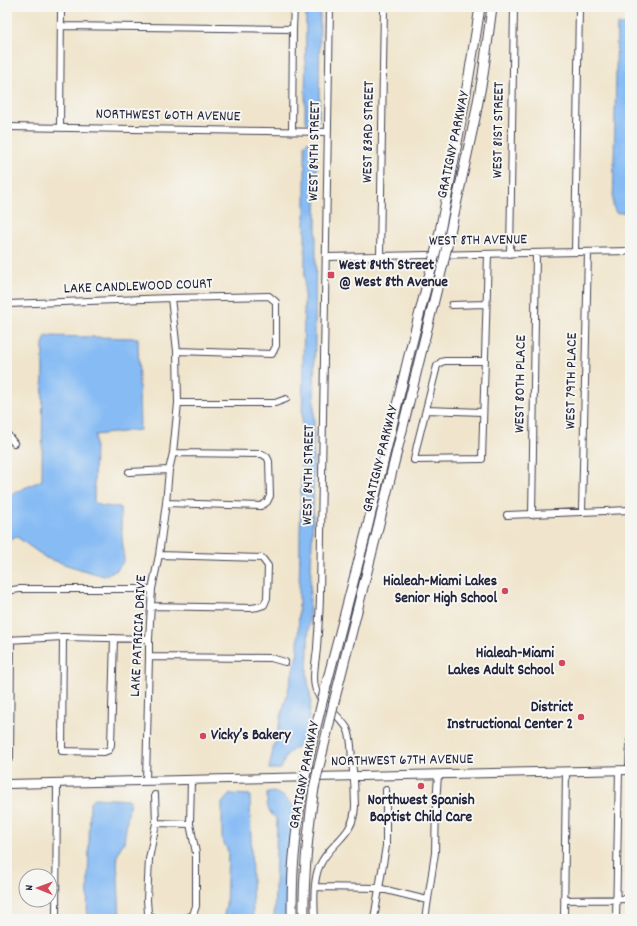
<svg xmlns="http://www.w3.org/2000/svg" width="637" height="926" font-family="Dekko,sans-serif">
<style>
.water{fill:#86bbf4;stroke:#546e98}
.lines{fill:none;stroke-linecap:round;stroke-linejoin:round}
.minor-casing{stroke:#413f51;stroke-width:8}
.major-casing{stroke:#413f51;stroke-width:10}
.highway-casing{stroke:#413f51;stroke-width:11}
.minor{stroke:#fff;stroke-width:6}
.major{stroke:#fff;stroke-width:8}
.highway{stroke:#fff;stroke-width:9}
.highway-bridge-casing{stroke:#413f51;stroke-width:11;stroke-linecap:butt}
.highway-bridge{stroke:#fff;stroke-width:9}
.poi-dot{fill:#d1495b;stroke:#f6f6f2;stroke-width:1.5}
.labels{text-anchor:middle;dominant-baseline:central;stroke-width:4;stroke-linejoin:round;paint-order:stroke}
.street-label{font-size:15px;fill:#22223b;stroke:#f6f6f2}
.poi-label{font-size:15px;font-weight:bold;fill:#22223b;stroke:#f6f6f2;text-anchor:end}
</style>
<rect width="100%" height="100%" fill="#f6f6f2"/>
<filter id="ink" filterUnits="userSpaceOnUse"><feTurbulence type="fractalNoise" baseFrequency=".025" numOctaves="2"/><feDisplacementMap in="SourceGraphic" scale="8" xChannelSelector="R" yChannelSelector="G"/><feConvolveMatrix kernelMatrix="1 2 1 2 8 2 1 2 1" color-interpolation-filters="sRGB"/></filter>
<filter id="wash" filterUnits="userSpaceOnUse"><feTurbulence type="fractalNoise" baseFrequency=".012" numOctaves="4" result="noise"/><feDisplacementMap in="SourceGraphic" scale="16" xChannelSelector="R" yChannelSelector="G"/><feGaussianBlur stdDeviation="0.9" result="paint"/><feColorMatrix in="noise" values="0 0 0 0 0 0 0 0 0 0 0 0 0 0 0 0 0 1.4 0 .05"/><feComposite in="paint" operator="in"/></filter>
<g filter="url(#wash)">
<rect width="100%" height="100%" fill="#f0e5cc"/>
<path class="water" d="M306,7H320L319,119C316,125 307,127 305,119Z
M617,25H630V212L616,213L613,206Z
M311,141L315,142L317,146L313,516L307,675L311,700L306,743C291,750 286,752 281,769H269L273,749L298,651L305,253V144L307,142Z
M46,336L138,338L140,430L95,435L94,502L102,506L120,507L124,561L117,570L104,576L79,569L46,558L17,537L7,541V496L42,480L43,344Z
M274,792L285,797L295,807L288,919H274L277,819C266,810 267,806 267,793Z
M230,794L250,795L253,919H223L226,906L228,851L222,840V803Z
M94,798L130,800L124,842L119,850L117,858L120,919H87L90,803Z"/>
</g>
<g filter="url(#ink)">
<g class="lines">
<g class="minor-casing">
<path id="minor" d="M61,26L293,29
M7,127L328,132
M60,127L61,7
M292,132L293,29L294,7
M575,252L579,7
M510,254L514,7
M380,256L384,7
M326,257L630,251
M7,304L171,298L269,296L276,302V346L272,354L177,351
M452,305L486,304
M485,361H445L441,362L437,366L417,445L414,460L482,459L488,254
M178,403H275L286,399
M426,410L483,412
M7,434L14,443
M129,472L169,470
M166,503L261,506L267,502L270,496L269,461L267,457L262,454L173,453
M582,511L588,252
M507,515L630,510
M532,515L536,253
M7,591L19,589H152
M151,606L251,608L258,607L264,605L267,598L268,566L262,558L159,555
M63,637L62,751L104,752L109,750L111,745L114,638
M7,640L63,637L149,639
M149,657L271,658L285,662
M10,758L11,639
M629,770L630,741
M146,781L149,657V639L152,589L159,555L166,503L169,470L173,453L178,403L177,351L171,298
M155,795L156,823L149,859L147,900L148,913L152,918L180,919
M156,823L190,824
M315,887L378,888L427,900
M565,900L630,899
M56,919L57,783
M184,919L193,915L196,906V853L190,824L191,780
M315,919C314,904 313,878 320,865C331,841 354,837 355,806C355,791 354,776 352,761C351,750 352,738 347,728C339,715 318,701 315,687C312,675 316,661 317,648C318,630 320,612 320,593L330,7
M374,919L386,846V790
M425,919L435,853L436,803L438,775
M564,919L566,771
M616,919L619,770"/>
</g>
<g class="major-casing">
<path id="major" d="M7,784L630,770"/>
</g>
<g class="highway-casing">
<path id="highway" d="M437,246C453,167 468,87 480,7
M447,246L475,118L483,75L492,7
M325,690L366,533L411,347L432,265
M335,698L376,536L443,264
M292,919C292,898 292,877 294,857C296,833 299,809 303,786
M304,919C303,875 308,831 314,788"/>
</g>
<use href="#minor" class="minor"/>
<use href="#major" class="major"/>
<use href="#highway" class="highway"/>
<g class="highway-bridge-casing">
<path id="highway-bridge" d="M443,264L447,246
M432,265L437,246
M303,786L313,739L325,690
M314,788L335,698"/>
</g>
<use href="#highway-bridge" class="highway-bridge"/>
</g>
</g>
<g class="poi-dot">
<rect x="327" y="271" width="8" height="8" rx="2"/>
<circle cx="505" cy="591" r="4"/>
<circle cx="562" cy="663" r="4"/>
<circle cx="581" cy="717" r="4"/>
<circle cx="203" cy="736" r="4"/>
<circle cx="421" cy="786" r="4"/>
</g>
<g class="labels">
<g class="street-label">
<text transform="translate(168 116) rotate(1)">NORTHWEST 60TH AVENUE</text>
<text transform="translate(499 130) rotate(-89)">WEST 81ST STREET</text>
<text transform="translate(369 132) rotate(-89)">WEST 83RD STREET</text>
<text transform="translate(454 145) rotate(-78)">GRATIGNY PARKWAY</text>
<text transform="translate(315 151) rotate(-89)">WEST 84TH STREET</text>
<text transform="translate(478 241) rotate(-1)">WEST 8TH AVENUE</text>
<text transform="translate(138 287) rotate(-2)">LAKE CANDLEWOOD COURT</text>
<text transform="translate(572 381) rotate(-89)">WEST 79TH PLACE</text>
<text transform="translate(521 384) rotate(-89)">WEST 80TH PLACE</text>
<text transform="translate(381 459) rotate(-76)">GRATIGNY PARKWAY</text>
<text transform="translate(309 475) rotate(-89)">WEST 84TH STREET</text>
<text transform="translate(139 636) rotate(-87)">LAKE PATRICIA DRIVE</text>
<text transform="translate(402 761) rotate(-1)">NORTHWEST 67TH AVENUE</text>
<text transform="translate(305 775) rotate(-79)">GRATIGNY PARKWAY</text>
</g>
<g class="poi-label">
<text x="339" y="266" text-anchor="start">West 84th Street<tspan x="339" dy="17">@ West 8th Avenue</tspan></text>
<text x="497" y="582">Hialeah-Miami Lakes<tspan x="497" dy="17">Senior High School</tspan></text>
<text x="554" y="654">Hialeah-Miami<tspan x="554" dy="17">Lakes Adult School</tspan></text>
<text x="573" y="708">District<tspan x="573" dy="17">Instructional Center 2</tspan></text>
<text x="211" y="736" text-anchor="start">Vicky’s Bakery</text>
<text x="421" y="801" text-anchor="middle">Northwest Spanish<tspan x="421" dy="17">Baptist Child Care</tspan></text>
</g>
</g>
<rect width="637" height="926" fill="none" stroke="#f6f6f2" stroke-width="24"/>
<g transform="translate(38 888) rotate(271)"><circle r="19" fill="#f6f6f2" stroke="#a1a1a9"/>
<path d="M0-3L7 15L0 10L-7 15Z" fill="#d1495b"/>
<text y="-6" font-size="11" font-weight="bold" text-anchor="middle" fill="#22223b">N</text>
</g>
</svg>
